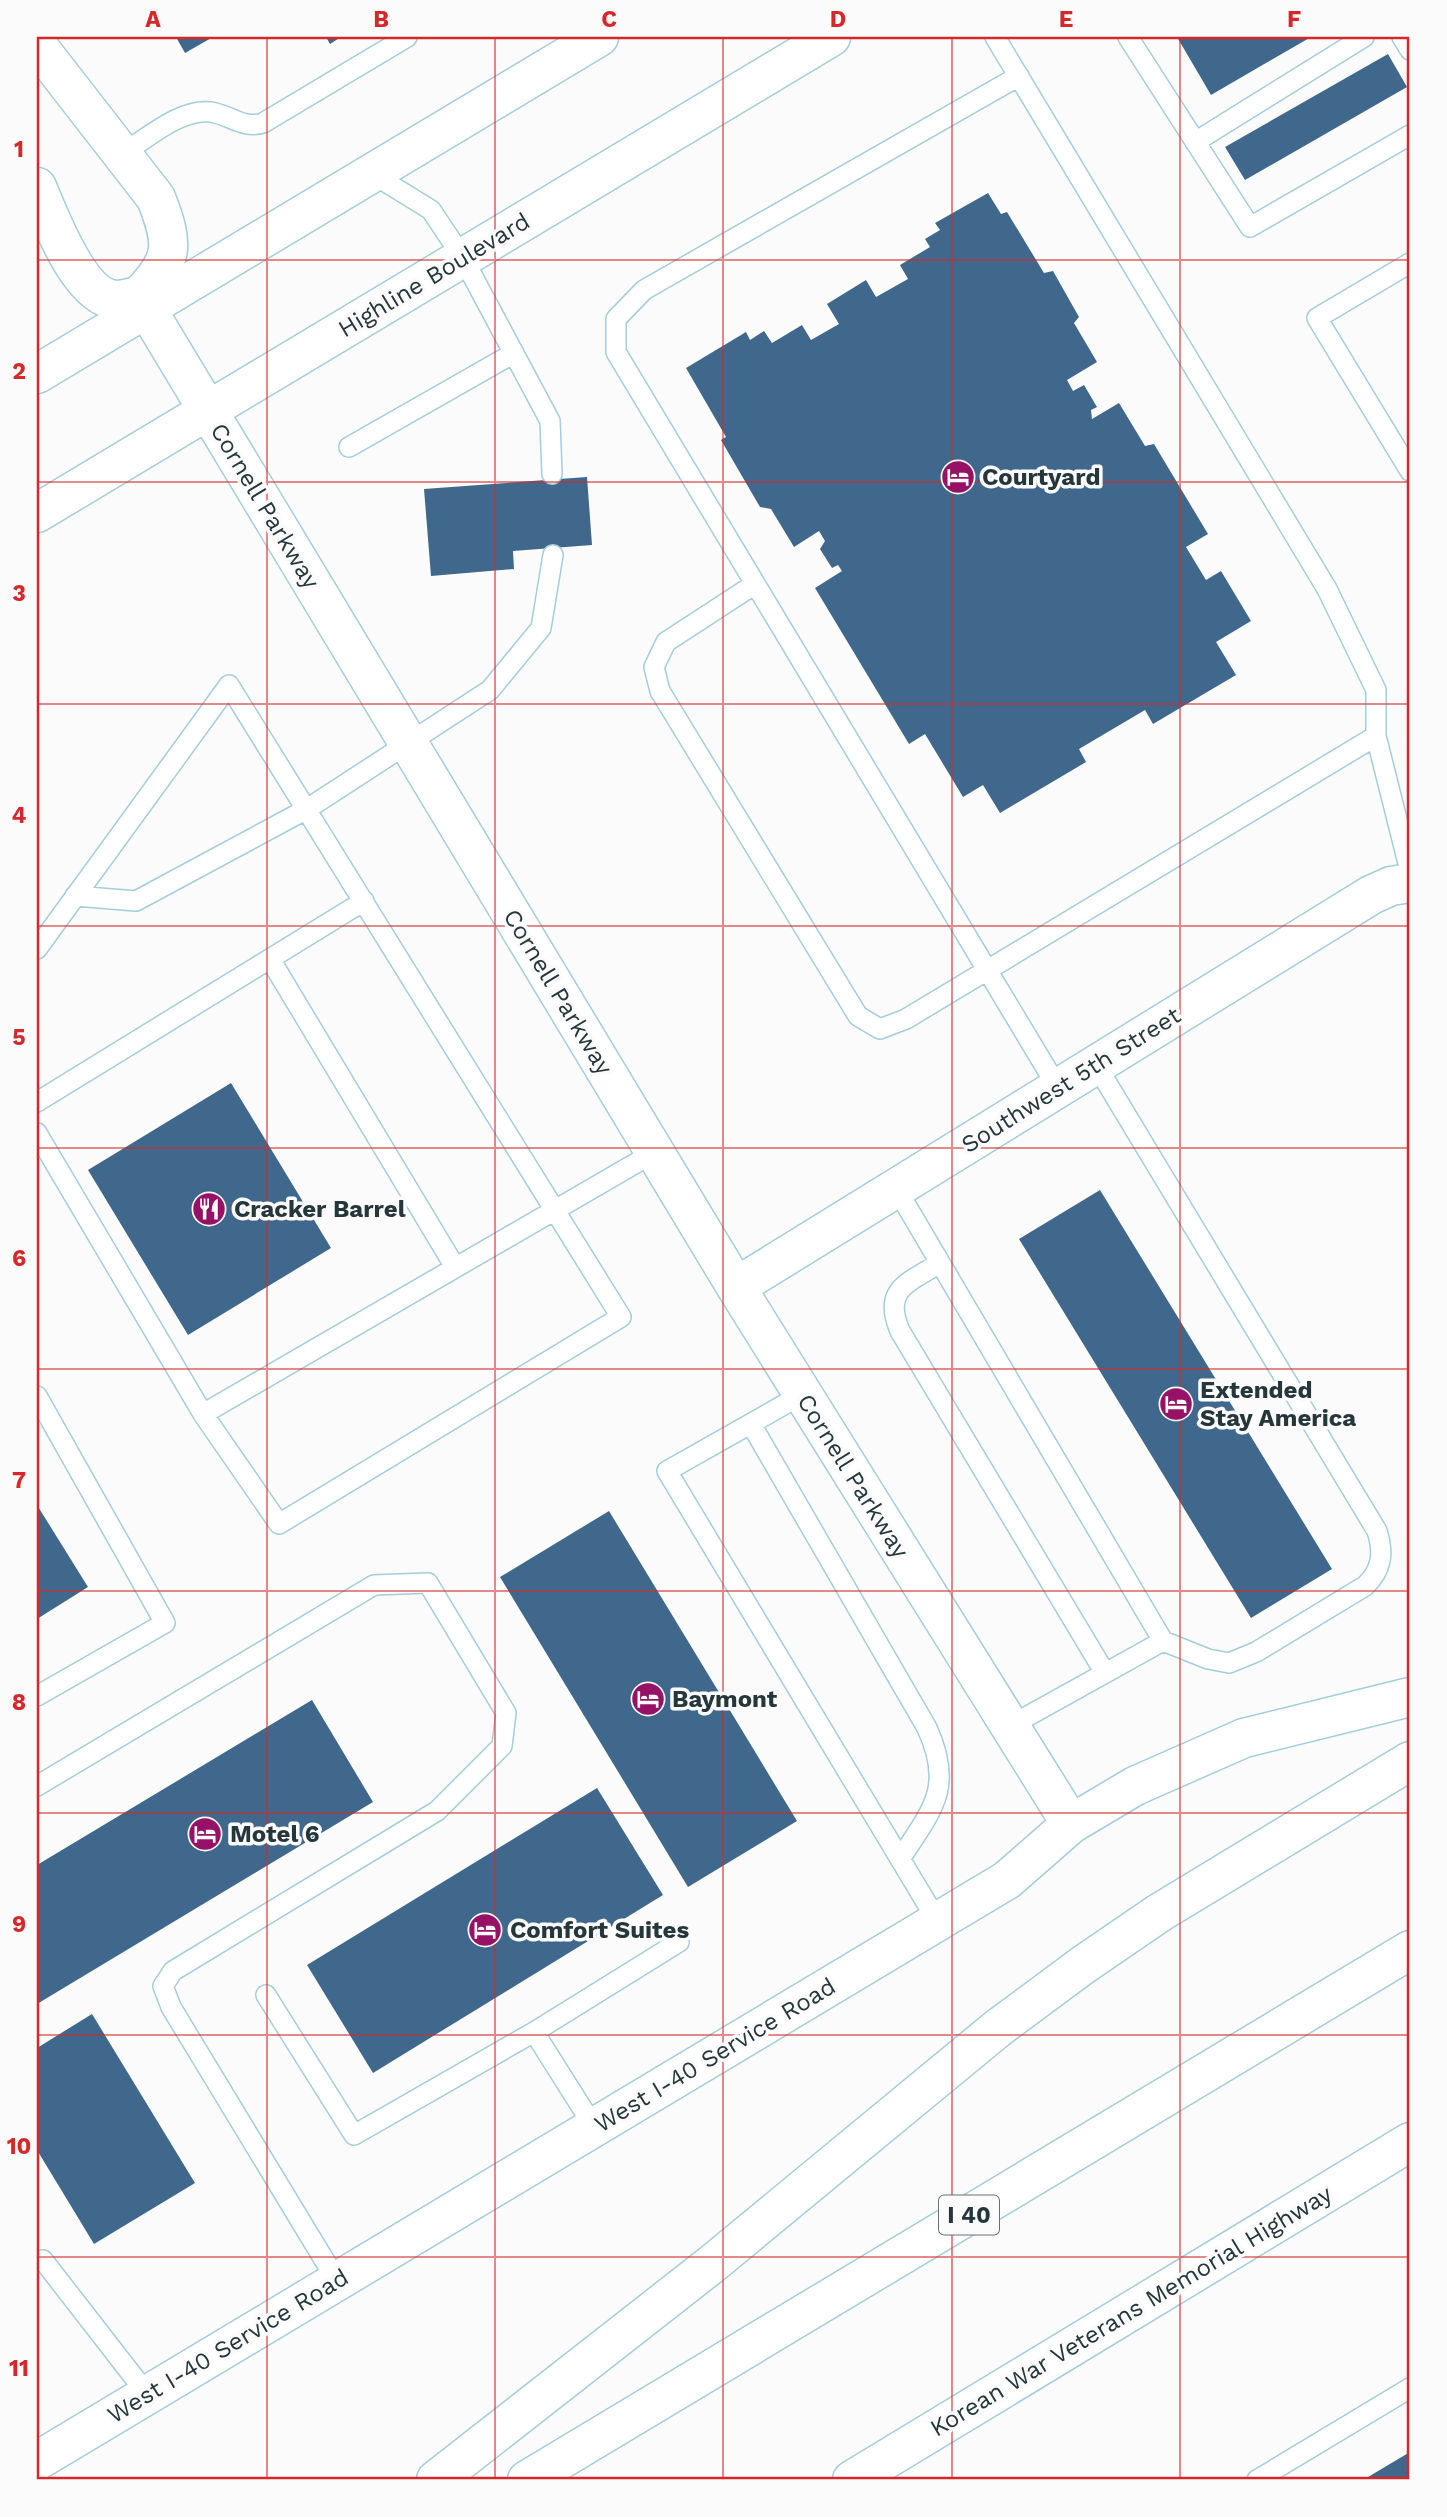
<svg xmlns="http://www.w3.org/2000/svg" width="1447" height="2517" font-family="'Work Sans',sans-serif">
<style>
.building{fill:#3f688c}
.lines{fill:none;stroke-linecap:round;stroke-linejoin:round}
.service-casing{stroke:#a4cddb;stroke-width:22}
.minor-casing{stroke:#a4cddb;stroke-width:41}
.tertiary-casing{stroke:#a4cddb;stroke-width:41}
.motorway-casing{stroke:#a4cddb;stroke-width:41}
.service{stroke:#fff;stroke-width:19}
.minor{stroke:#fff;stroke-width:38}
.tertiary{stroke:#fff;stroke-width:38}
.motorway{stroke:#fff;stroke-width:38}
.grid{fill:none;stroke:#d62828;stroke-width:2;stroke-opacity:0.55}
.labels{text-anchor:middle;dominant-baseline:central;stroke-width:7;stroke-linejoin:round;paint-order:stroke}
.shield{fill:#fbfbfb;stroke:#667275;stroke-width:2}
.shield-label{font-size:23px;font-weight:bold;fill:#26373c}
.street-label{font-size:24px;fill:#26373c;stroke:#fbfbfb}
.poi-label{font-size:24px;font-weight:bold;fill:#26373c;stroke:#fbfbfb;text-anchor:start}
.neatline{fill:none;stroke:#d62828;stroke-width:2.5}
.grid-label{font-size:23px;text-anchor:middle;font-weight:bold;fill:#d62828}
</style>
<rect width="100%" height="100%" fill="#fbfbfb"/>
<path class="building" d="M176,37H213L185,53Z
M326,37H341L330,44Z
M1177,37H1311L1211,95Z
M1388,54L1407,87L1245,180L1225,147Z
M988,193L1001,214L1007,212L1044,273L1053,271L1079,317L1074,323L1097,362L1067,380L1073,391L1084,385L1097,407L1091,410L1092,419L1119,403L1145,446L1154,444L1208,534L1186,547L1206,580L1221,571L1251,621L1216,642L1236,675L1153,724L1145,710L1079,749L1086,762L1000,813L983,785L963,797L925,734L909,744L815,588L842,571L838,565L832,568L820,549L825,541L819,531L794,547L771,509L760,507L721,440L726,437L686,368L746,332L750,340L764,331L772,343L802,325L811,340L839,324L827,304L866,280L876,297L908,279L900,265L930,247L925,239L940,230L935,223Z
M587,477L592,545L513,551L514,569L431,576L424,489Z
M231,1083L331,1248L188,1335L88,1170Z
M1100,1190L1332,1569L1251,1618L1019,1239Z
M37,1505L88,1587L37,1619Z
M609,1511L797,1821L688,1887L500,1577Z
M312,1700L373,1802L37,2004V1865Z
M597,1788L663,1895L373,2073L307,1965Z
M92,2014L195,2183L94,2244L37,2150V2048Z
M1410,2452V2480H1363Z"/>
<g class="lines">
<g class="service-casing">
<path id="service" d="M995,37L1327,589L1376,690V736L1410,871
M1128,37L1250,227L1410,135
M1402,37L1410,50
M1019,76L644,290L616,319V352L1058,1088
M1195,142L1364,37
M123,153C148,138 181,108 211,112C230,115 243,129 263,123L407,37
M371,173L431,210L463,258L550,421L552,474
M1410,263L1317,318L1410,471
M349,447L514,353
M755,584L666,642L654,667L660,691L858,1016L880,1029L906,1019L1376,736
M75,896L136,901L307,809L490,690L541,628L553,555
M37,949L229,685L621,1317L279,1524L203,1414L37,1133
M270,959L455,1267
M37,1102L364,901
M896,1188L1163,1641
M940,1263C908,1283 882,1289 900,1331L1105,1673
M803,1394L667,1471L938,1922
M37,1396L165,1623L37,1696
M203,1414L655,1152
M751,1424L927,1728C954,1787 933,1809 900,1859
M1010,1726L1163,1641L1208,1659L1229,1663L1256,1652L1365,1586C1382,1570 1384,1553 1377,1531L1096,1065
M37,1786L374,1585L428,1583L506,1713L502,1746L437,1811L173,1971L163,1986L171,2007L337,2281
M266,1995L354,2135L534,2032L679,1942
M534,2032L594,2127
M43,2260L147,2394
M1257,2480L1410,2388"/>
</g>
<g class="minor-casing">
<path id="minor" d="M37,45L156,198C174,244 175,260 139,296
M37,187C49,215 79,299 117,300C124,300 132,297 139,296
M139,296L736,1287L1071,1824
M736,1287L1371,895L1391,886L1410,883
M37,2461L1007,1880L1071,1824L1135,1786L1244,1738L1410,1697"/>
</g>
<g class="tertiary-casing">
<path id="tertiary" d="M37,374L599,37
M37,513L831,37"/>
</g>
<g class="motorway-casing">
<path id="motorway" d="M436,2480L712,2264L998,2028L1083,1965L1159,1913L1410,1761
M527,2480L1410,1950
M852,2480L1410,2142"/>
</g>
<use href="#service" class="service"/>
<use href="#minor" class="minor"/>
<use href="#tertiary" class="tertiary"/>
<use href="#motorway" class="motorway"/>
</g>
<path class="grid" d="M267,37V2480M495,37V2480M723,37V2480M952,37V2480M1180,37V2480M37,260H1410M37,482H1410M37,704H1410M37,926H1410M37,1148H1410M37,1369H1410M37,1591H1410M37,1813H1410M37,2035H1410M37,2257H1410"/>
<defs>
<g id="hotel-disc" transform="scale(1.75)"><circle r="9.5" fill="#971167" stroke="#fbfbfb"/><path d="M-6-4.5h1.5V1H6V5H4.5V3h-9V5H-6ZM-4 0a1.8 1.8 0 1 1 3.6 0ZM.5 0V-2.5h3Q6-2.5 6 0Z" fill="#fff"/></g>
<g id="restaurant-disc" transform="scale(1.75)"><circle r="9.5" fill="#971167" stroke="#fbfbfb"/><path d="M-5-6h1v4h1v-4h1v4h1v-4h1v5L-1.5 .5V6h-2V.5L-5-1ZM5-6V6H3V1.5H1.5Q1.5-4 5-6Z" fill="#fff"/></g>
</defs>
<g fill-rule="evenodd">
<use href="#hotel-disc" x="958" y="477"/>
<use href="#restaurant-disc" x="209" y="1209"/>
<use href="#hotel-disc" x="1176" y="1404"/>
<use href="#hotel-disc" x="648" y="1699"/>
<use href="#hotel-disc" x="205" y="1834"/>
<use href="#hotel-disc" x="485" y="1930"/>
</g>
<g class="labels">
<rect class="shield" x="939" y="2195.5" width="60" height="39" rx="5"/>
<g class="shield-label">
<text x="969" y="2215">I 40</text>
</g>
<g class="street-label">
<text transform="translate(434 275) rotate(-31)">Highline Boulevard</text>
<text transform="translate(265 506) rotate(59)">Cornell Parkway</text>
<text transform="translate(558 992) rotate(59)">Cornell Parkway</text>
<text transform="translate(1071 1080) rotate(-32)">Southwest 5th Street</text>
<text transform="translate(853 1476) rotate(58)">Cornell Parkway</text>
<text transform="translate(715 2055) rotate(-31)">West I-40 Service Road</text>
<text transform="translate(1131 2311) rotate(-31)">Korean War Veterans Memorial Highway</text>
<text transform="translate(228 2346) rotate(-31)">West I-40 Service Road</text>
</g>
<g class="poi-label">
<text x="982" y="477">Courtyard</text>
<text x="234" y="1209">Cracker Barrel</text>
<text x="1200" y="1390">Extended<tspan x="1200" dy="28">Stay America</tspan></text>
<text x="672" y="1699">Baymont</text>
<text x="230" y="1834">Motel 6</text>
<text x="510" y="1930">Comfort Suites</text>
</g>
</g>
<rect width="1447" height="2517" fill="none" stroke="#fbfbfb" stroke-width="77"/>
<rect x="38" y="38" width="1370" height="2440" class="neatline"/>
<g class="grid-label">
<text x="153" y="27">A</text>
<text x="381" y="27">B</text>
<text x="609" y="27">C</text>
<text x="838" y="27">D</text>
<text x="1066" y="27">E</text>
<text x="1294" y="27">F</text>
<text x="19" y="157">1</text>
<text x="19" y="379">2</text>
<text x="19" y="601">3</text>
<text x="19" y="823">4</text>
<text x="19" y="1045">5</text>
<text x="19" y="1266">6</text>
<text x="19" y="1488">7</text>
<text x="19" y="1710">8</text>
<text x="19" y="1932">9</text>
<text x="19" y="2154">10</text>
<text x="19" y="2376">11</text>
</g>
</svg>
